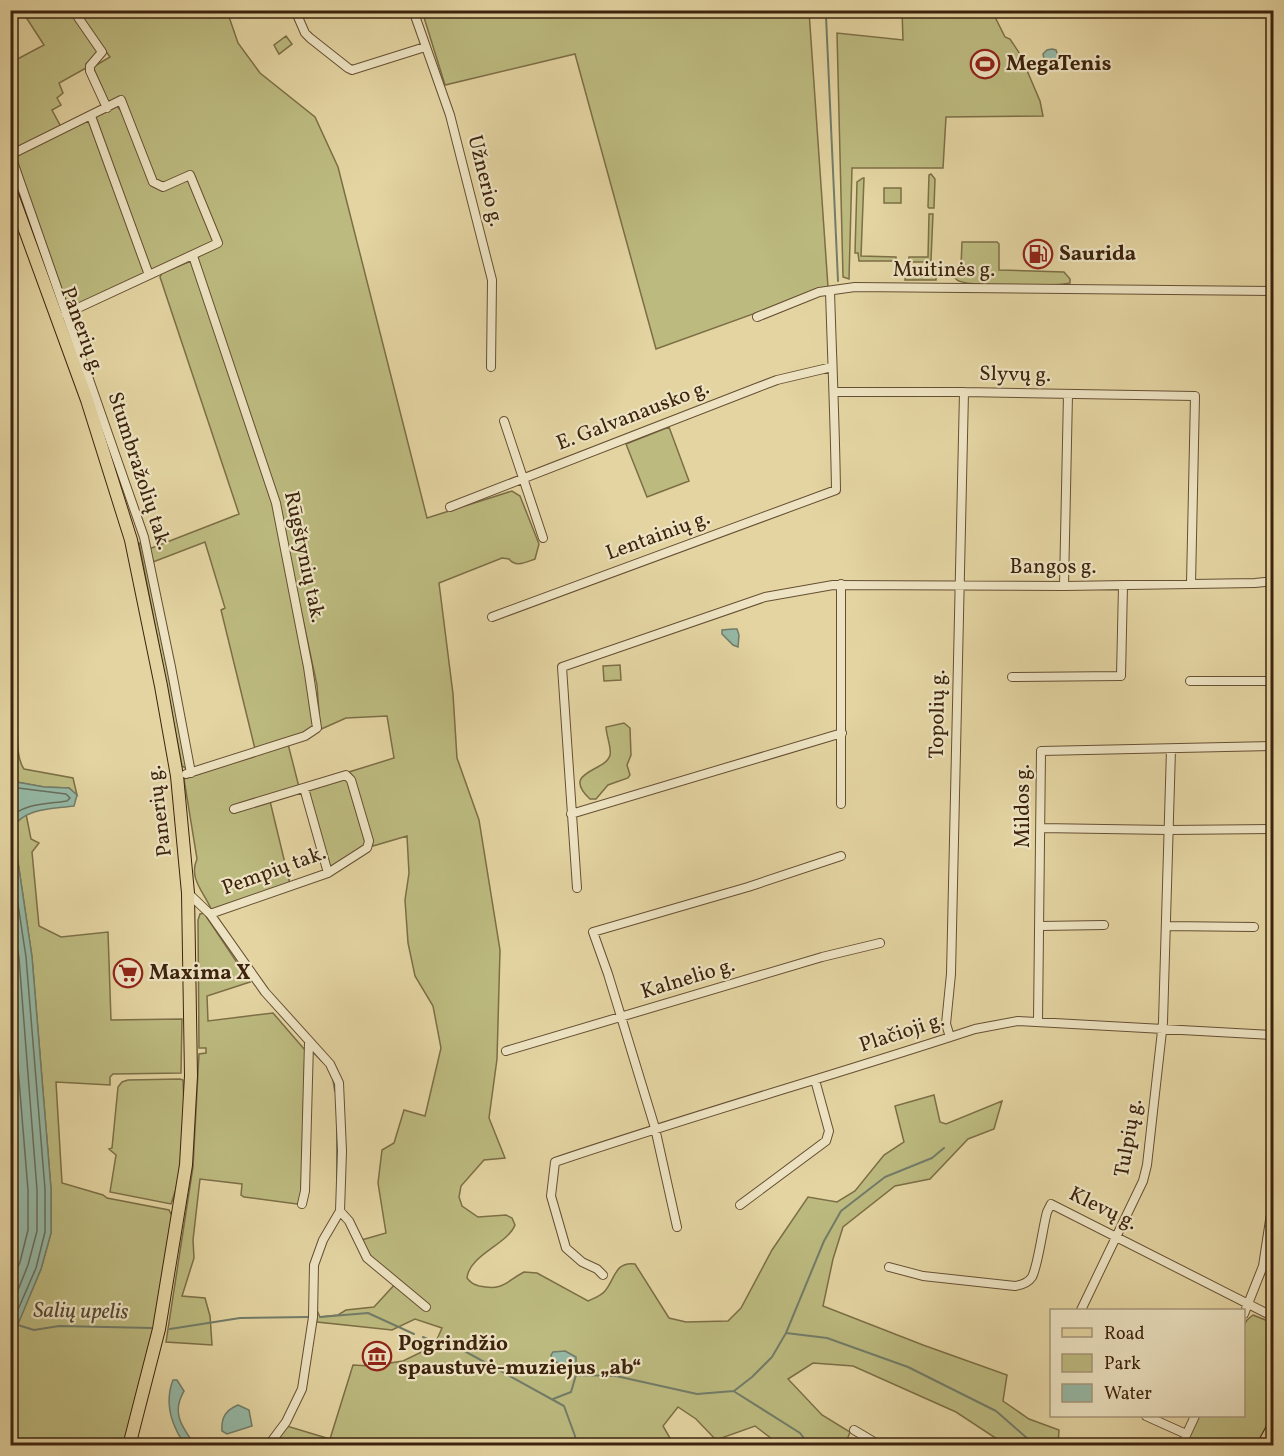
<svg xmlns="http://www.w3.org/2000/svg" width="1284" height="1456" font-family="Vollkorn,serif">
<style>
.green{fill:#bcba7f;stroke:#7c6e46;stroke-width:1.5}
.water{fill:#95b8a5;stroke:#727c69;stroke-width:1.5}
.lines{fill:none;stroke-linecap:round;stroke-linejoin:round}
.shore{stroke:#696e5a;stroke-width:1.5}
.stream{stroke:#727c69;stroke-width:2}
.street-casing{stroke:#664f33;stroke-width:10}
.primary-casing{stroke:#3d230e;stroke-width:14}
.street{stroke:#ede3c2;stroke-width:8}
.primary{stroke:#e3d4a1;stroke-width:12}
.labels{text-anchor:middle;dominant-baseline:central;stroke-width:4.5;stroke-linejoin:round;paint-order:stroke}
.poi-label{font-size:21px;font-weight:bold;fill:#3d230e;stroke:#ede3c2;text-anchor:start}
.street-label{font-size:21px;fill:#3d230e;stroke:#ede3c2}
.water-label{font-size:22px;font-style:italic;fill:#534834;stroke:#ede3c2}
</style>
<rect width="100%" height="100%" fill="#e3d4a1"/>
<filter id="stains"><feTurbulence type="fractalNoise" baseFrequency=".00333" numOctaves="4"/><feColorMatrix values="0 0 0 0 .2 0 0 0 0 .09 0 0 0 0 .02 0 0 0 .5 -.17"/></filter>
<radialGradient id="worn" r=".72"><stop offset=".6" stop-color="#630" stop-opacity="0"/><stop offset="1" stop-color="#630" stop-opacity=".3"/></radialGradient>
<path class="green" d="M22,11H70L98,51L97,56L86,64V68L59,83L63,93L57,98L61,105L52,110L61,127L14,150L10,142V63L44,45Z
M77,11H227L238,43L260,73L315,117L338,167L427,518L512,491L520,496L539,544L535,559C526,562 516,568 509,559L502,558L439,583L453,694L457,758L479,820L500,950L497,1059L489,1118L505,1158L484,1160L461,1186L459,1197L462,1206L478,1217L506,1215L512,1218L515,1225C508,1244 469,1255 467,1278C471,1283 473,1284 479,1286C504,1291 505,1282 524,1272L537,1273L588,1301C594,1298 601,1296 605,1291C615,1279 615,1261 635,1264L669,1318L686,1322L728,1321L741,1308L772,1250L808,1197L837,1202L855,1191L884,1155L904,1142L895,1106L934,1095L940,1122L946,1124L1002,1101L994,1129L968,1139L930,1179L895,1186L843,1227L833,1259L823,1306L923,1345L1007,1375L1003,1401L1029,1419L1059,1430L1058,1445H1006L956,1412L853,1366L813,1363L788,1379L822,1415L850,1432L845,1445H780L755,1426L716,1440L696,1419L678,1407L663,1426L674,1445H271L287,1426L330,1439L353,1365L371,1366L403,1361L434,1346L442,1328L415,1319L392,1330L317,1322L316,1308L320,1317L338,1315L346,1310L374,1307L396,1283L367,1258L358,1241L386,1233L378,1183L382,1150L394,1143L404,1110L425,1116L441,1048L433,1006L415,976L408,943L405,900L409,873L407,836L373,846L353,777L349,772L394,758L387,716L346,718L319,730L320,727L317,685L275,490L197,257L220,244L192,173L162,184L157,182L122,96L109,103L93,67L110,57Z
M422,11H809L828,287L656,349L575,54L445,85Z
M902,11H992L1005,37L1010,39L1020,54L1040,101L1043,116L946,117L943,168H852L849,279L843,277L837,33L903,40Z
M286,36L292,44L279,54L274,45Z
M117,106L121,111L155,186L188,179L215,242L150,273L95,115Z
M88,119L147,274L69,309L15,158L16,155Z
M931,174L935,179L934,208H929L928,207L929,175Z
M863,178H864L861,256L896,257V261H859L858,253H855L857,182Z
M884,188H901V203H884Z
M929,214H933L931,260L928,262H908L909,257H928Z
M962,242H997L999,244V270L1064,272L1070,279V283C1057,286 966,287 957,280C952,276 954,272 955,267L961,266Z
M191,261L275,512L315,724L310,731L255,749L221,610L225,608L205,542L153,562L149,549L239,514L160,277L162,273Z
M906,273H936V280H905Z
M669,427L689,481L647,497L626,444Z
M139,543L143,545L187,769L182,766Z
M620,665L621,680L604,681L603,666Z
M17,717C18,732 15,756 24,769L73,778L77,795L69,788L44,787L11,781L10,718Z
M624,723L630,728L631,755L627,765L630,775L628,778L608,785L596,799H590C560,771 606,772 610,755C612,750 606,734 606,727Z
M288,744L299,787L269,797L290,884L212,911C205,893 188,879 197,859L184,779Z
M346,777L366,845L331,869L307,792L310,789Z
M26,814L31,839L39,843L32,852L39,926L61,937L108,932L111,1020L182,1019L181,1073L113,1074L110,1077V1085L56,1082L62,1183L103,1195L107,1198L169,1210L172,1216L156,1326L124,1445H11L10,1341L41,1269L51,1233V1189L32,957L13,828L17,819Z
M204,913L250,982L207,996L208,1021L273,1013L305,1050L301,1202L297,1204L244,1197L241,1195L242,1184L200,1179L193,1240L194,1258L182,1296L205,1298L210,1316L212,1345L166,1342L193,1167L199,1054L206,1053V1048H199L198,920L200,914Z
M180,1079L183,1080C185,1121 186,1165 171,1204L110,1192L116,1155L109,1149L112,1148L118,1087L122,1082L128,1080Z
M1253,1315L1273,1323V1414L1256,1445L1184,1446L1199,1416H1244V1325L1247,1320Z"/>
<path class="water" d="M1052,49L1056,50L1058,56L1057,67L1054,69L1045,64L1043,54L1047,50Z
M733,629H737L739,635L738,647L733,645L722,634V630Z
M11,781L44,787L69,788L77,795L74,806C53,809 23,808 13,828L32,957L51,1189V1233L41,1269L11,1341Z
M565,1351L576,1357V1364C567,1366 553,1365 551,1355L553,1352Z
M173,1380H177L184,1391C171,1413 182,1427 195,1445H185C172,1426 164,1403 173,1380Z
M238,1405L249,1410L252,1426L227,1434L222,1431C221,1417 226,1410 238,1405Z"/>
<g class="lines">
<path class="shore" d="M10,787L66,794L70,798L67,801C50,804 21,803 10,819
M10,852L26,957L45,1189V1232L36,1268L10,1328
M10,903L19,958L37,1190V1231L28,1265L10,1310
M10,970L28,1190V1230L20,1262L10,1286"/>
<path class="stream" d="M826,16L838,281
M314,1053L323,1062
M333,1079L335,1091
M337,1191V1120
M320,1317L368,1313L414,1334
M18,1325L34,1330L59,1326L152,1328
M170,1329L240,1318L309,1317
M786,1333L827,1338L908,1367L996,1411L1036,1446
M423,1337L434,1342H448L564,1406L575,1436L576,1446
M735,1392L800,1433L810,1446
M553,1399L571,1392L576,1375L616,1376L697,1394L734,1391L752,1377L772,1357L786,1333L824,1241L841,1211L885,1177L932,1158L944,1148"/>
<g class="street-casing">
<path id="street" d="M73,10L102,52L90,66V71L107,108
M295,10L305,33L310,38L348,68L352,70L425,47
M413,10L450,115L492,280L491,367
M91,116L149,275
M10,153L144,537L171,667L191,773
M10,155L121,100L153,182L163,187L190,175L218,243L65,314
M757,317L819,292L855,287L1274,291
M835,392H964L1195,396L1191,584
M504,421L543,538
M450,507L756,388L777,380L832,367
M841,584V804
M1064,586L1068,394
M492,617L836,490C835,423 832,357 830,291
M1012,677L1121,676L1123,585
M1190,681H1274
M186,774L305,736L317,728L308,667L276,503L193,256
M304,788L328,873
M571,814L842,733
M1041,828L1168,830L1274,829
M577,888L562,667L765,597L833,585L1064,586L1255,583L1274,581
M188,893L210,914L265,992L330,1064L339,1083L342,1151L340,1211L323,1240L314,1265L313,1317L302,1389L286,1422L268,1446
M210,914L328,873L367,848L369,841L351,780L346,775L234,809
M1040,926L1104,925
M1166,926L1254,927
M1038,1022L1041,751L1274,746
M950,1037L946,1024L951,974L964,392
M506,1051L822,957L880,943
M302,1204L305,1191L309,1043
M740,1205L826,1141L829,1131L815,1080
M340,1211L349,1221L367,1258L426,1307
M677,1227L655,1128L608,974L593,932L748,887L841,856
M889,1267L923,1276L1015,1286C1022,1285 1028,1283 1032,1277C1038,1266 1043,1226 1047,1212L1051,1204L1274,1317
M603,1275L597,1269L582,1262L566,1248L551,1196L555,1162C694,1115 835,1075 975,1029L1018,1021L1274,1035
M1081,1310L1143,1181L1147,1165L1163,1022L1171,749
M1244,1314L1263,1266L1274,1194
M1146,1416L1186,1434
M854,1430L881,1446
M1181,1446L1195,1416"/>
</g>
<g class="primary-casing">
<path id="primary" d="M10,189L87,400L131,540L161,686L177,776L188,893L191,1076L186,1165L159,1329L129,1446
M1263,1446L1274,1426"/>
</g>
<use href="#street" class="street"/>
<use href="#primary" class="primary"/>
</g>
<defs>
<g id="stadium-ring" transform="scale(1.5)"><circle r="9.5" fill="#ede3c2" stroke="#8f2418" stroke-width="1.5"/><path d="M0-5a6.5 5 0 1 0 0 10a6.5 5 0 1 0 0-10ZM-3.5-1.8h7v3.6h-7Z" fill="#8f2418"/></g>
<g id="fuel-ring" transform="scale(1.5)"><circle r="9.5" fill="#ede3c2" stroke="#8f2418" stroke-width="1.5"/><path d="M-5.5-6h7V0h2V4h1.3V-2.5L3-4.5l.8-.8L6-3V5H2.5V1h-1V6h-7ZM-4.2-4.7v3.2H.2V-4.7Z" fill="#8f2418"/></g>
<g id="supermarket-ring" transform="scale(1.5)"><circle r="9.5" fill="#ede3c2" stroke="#8f2418" stroke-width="1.5"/><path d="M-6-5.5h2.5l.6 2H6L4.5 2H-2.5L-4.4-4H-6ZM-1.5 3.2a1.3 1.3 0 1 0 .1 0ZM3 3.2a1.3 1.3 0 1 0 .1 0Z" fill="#8f2418"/></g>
<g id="museum-ring" transform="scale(1.5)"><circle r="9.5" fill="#ede3c2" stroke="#8f2418" stroke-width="1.5"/><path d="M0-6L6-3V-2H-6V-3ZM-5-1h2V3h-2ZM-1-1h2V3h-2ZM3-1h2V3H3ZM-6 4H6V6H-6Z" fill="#8f2418"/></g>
</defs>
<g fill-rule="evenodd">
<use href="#stadium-ring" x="985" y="64"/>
<use href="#fuel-ring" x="1038" y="254"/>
<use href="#supermarket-ring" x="128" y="973"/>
<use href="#museum-ring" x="377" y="1356"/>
</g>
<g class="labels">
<g class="poi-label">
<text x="1006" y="64">MegaTenis</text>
<text x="1059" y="254">Saurida</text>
<text x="149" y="973">Maxima X</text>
<text x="398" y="1344">Pogrindžio<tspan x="398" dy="24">spaustuvė-muziejus „ab“</tspan></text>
</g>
<g class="street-label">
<text transform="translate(485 181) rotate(76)">Užnerio g.</text>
<text x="944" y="270">Muitinės g.</text>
<text transform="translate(82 331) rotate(70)">Panerių g.</text>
<text transform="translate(1015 375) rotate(1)">Slyvų g.</text>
<text transform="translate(633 416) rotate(-21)">E. Galvanausko g.</text>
<text transform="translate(139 471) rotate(72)">Stumbražolių tak.</text>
<text transform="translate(658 536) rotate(-20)">Lentainių g.</text>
<text transform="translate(304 557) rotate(78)">Rūgštynių tak.</text>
<text x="1053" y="567">Bangos g.</text>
<text transform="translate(938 714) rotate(-89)">Topolių g.</text>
<text transform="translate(1023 806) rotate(-90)">Mildos g.</text>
<text transform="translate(160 811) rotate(-97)">Panerių g.</text>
<text transform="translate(274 871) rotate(-20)">Pempių tak.</text>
<text transform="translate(688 979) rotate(-17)">Kalnelio g.</text>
<text transform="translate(902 1033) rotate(-18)">Plačioji g.</text>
<text transform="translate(1129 1138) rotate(-80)">Tulpių g.</text>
<text transform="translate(1103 1209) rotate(26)">Klevų g.</text>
</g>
<g class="water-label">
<text transform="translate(81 1312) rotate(1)">Salių upelis</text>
</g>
</g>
<rect width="1284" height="1456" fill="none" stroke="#e3d4a1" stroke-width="36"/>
<rect x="12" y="12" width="1260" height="1432" fill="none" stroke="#3d230e" stroke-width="3"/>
<rect x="18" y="18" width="1248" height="1420" fill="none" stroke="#3d230e" stroke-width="1.5"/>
<rect x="1050" y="1309" width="195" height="108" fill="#ede3c2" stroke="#a7967a" stroke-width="1.5"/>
<rect x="1062" y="1328" width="30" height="9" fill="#e3d4a1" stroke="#a7967a" stroke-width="1.5"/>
<text x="1104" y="1339" font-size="18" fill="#3d230e">Road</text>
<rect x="1062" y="1354" width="30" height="18" fill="#bcba7f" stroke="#a7967a" stroke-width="1.5"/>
<text x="1104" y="1369" font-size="18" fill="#3d230e">Park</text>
<rect x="1062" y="1384" width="30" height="18" fill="#95b8a5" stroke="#a7967a" stroke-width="1.5"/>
<text x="1104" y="1399" font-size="18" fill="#3d230e">Water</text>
<rect width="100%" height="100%" filter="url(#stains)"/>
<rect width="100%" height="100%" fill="url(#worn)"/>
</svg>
